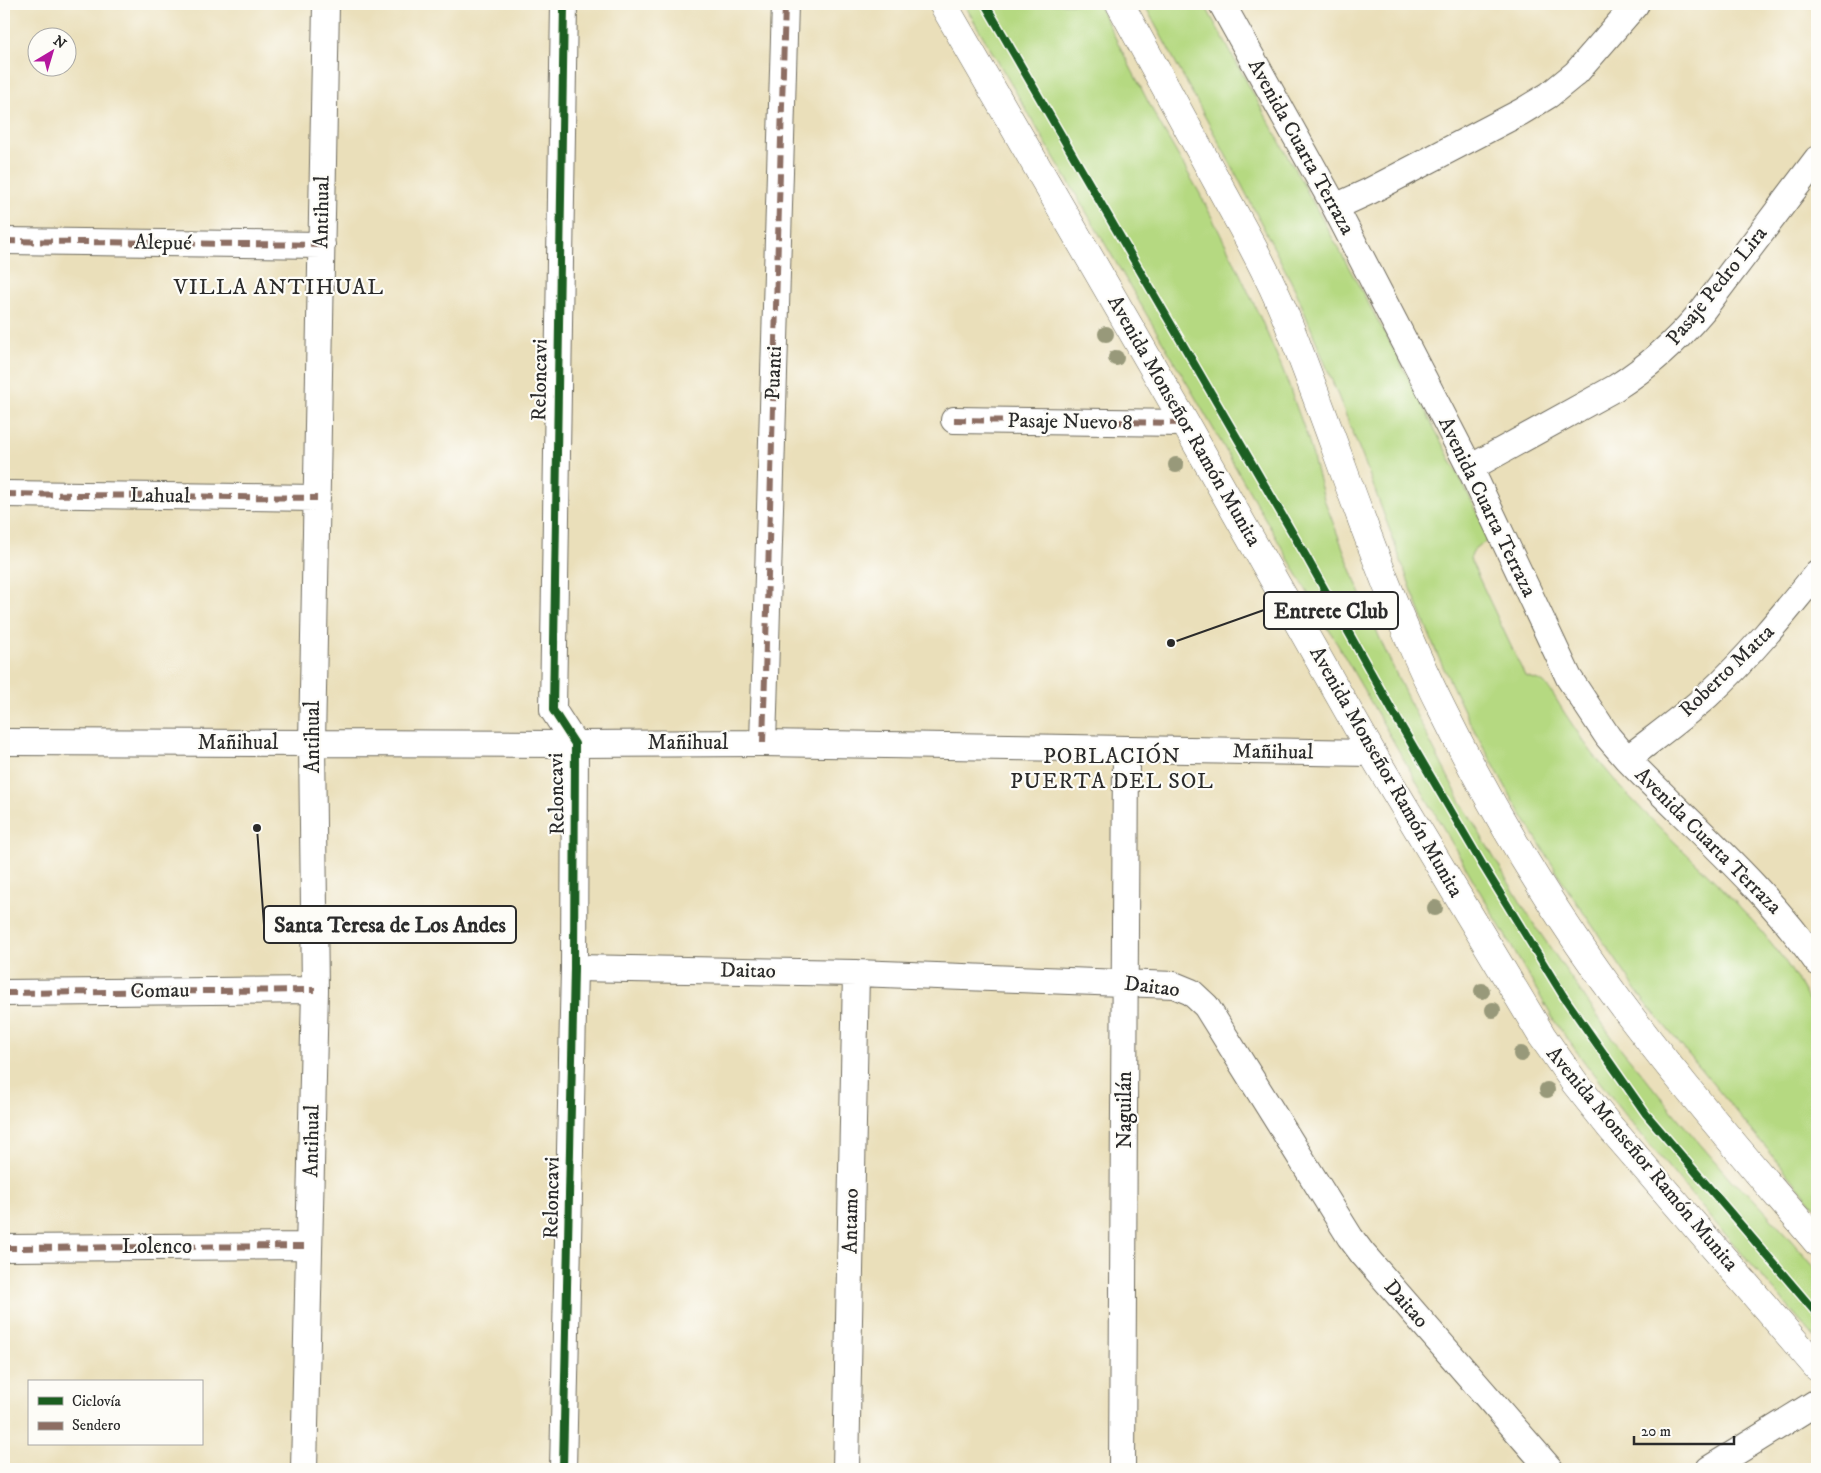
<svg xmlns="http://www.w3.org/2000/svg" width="1821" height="1473" font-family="'IM FELL DW Pica',serif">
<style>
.green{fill:#b5d981;stroke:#708256}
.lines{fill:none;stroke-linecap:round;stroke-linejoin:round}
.minor-casing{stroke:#6e6a5d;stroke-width:28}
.primary-casing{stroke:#6e6a5d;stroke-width:29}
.minor{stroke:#fff;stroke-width:26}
.primary{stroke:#fff;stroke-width:28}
.quiet{stroke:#8d6e63;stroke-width:6;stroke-dasharray:12 6;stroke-linecap:butt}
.cycleway-casing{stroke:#fdfcf7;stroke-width:11}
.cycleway{stroke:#1b5e20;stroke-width:8}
.tree{fill:#98997a}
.labels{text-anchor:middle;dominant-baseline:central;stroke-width:4.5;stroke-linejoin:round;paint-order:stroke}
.street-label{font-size:21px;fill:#2b2b2b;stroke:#fdfcf7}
.neighbourhood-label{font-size:22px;letter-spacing:1px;fill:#2b2b2b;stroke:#fdfcf7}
.leader{fill:none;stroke:#2b2b2b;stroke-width:2}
.callout-dot{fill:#2b2b2b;stroke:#fdfcf7;stroke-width:2}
.callout{fill:#fdfcf7;stroke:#2b2b2b;stroke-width:2}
.callout-label{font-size:22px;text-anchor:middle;font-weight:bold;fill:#2b2b2b}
</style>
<rect width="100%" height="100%" fill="#fdfcf7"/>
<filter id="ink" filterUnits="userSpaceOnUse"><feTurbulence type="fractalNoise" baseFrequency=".02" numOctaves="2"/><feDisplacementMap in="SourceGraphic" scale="10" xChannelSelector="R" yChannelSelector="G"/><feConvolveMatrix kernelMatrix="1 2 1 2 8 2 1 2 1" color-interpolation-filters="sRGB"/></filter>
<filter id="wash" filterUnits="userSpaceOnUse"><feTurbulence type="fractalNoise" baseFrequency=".0096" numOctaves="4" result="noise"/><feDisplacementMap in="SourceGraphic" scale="20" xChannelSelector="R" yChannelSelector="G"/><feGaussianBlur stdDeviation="1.12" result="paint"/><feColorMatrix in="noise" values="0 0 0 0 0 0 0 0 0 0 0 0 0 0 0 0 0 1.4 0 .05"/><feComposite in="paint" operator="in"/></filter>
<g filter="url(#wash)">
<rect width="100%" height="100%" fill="#eadfba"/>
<path class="green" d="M964,4H1098L1158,121L1199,192L1232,257L1260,317L1283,370L1308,439L1324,499L1357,585L1384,648L1408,699L1461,802L1531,920L1614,1040L1681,1122L1732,1181L1747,1192L1764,1210L1817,1270V1340C1727,1236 1635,1134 1555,1022L1191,390Z
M1144,4H1204L1208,11L1393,348L1484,525L1489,540L1475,548L1470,559L1525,676C1531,678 1541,680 1545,684C1553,692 1558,703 1564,712C1576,730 1588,749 1602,765C1671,851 1773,915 1817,1018V1209L1644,1001L1566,887L1513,800L1467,717L1438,656L1412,591L1365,463L1296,291L1236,174Z"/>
</g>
<g filter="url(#ink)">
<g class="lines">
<g class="minor-casing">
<path id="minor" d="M1222,4L1335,207L1470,468L1569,678L1608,737L1627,759C1693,827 1762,884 1817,962
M1335,207L1370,191L1521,112L1549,95L1576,73L1636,4
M4,241L322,245
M954,420L1185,423
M1470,468L1615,388C1648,367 1676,342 1702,311L1817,159
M4,494L317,498
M4,742L575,744L763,743L1372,753
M763,743L785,4
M1627,759C1654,738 1682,718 1708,695C1748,658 1783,615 1817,573
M574,968L856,973L1174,985L1191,992L1206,1006L1350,1237L1362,1253L1550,1469
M4,993L315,990
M4,1248L309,1246
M304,1469L315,990L312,743L326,4
M563,1469L574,968L575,744L553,710L564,4
M846,1469L856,973
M1122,1469L1126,750
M1709,1469L1817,1402"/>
</g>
<g class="primary-casing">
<path id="primary" d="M943,4L1185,423L1372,753L1542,1036L1575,1083L1610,1127L1817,1367
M1120,4C1153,65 1187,126 1220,187C1243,229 1267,271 1285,315C1338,446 1378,582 1442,709C1496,818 1560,924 1634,1021C1692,1097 1755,1169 1817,1242"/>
</g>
<use href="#minor" class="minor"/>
<use href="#primary" class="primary"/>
<path class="quiet" d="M4,241L322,245
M954,420L1185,423
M4,494L317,498
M763,743L785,4
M4,993L315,990
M4,1248L309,1246"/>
<g class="cycleway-casing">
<path id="cycleway" d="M985,4L1307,558L1393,712L1482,864L1564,997L1646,1114L1817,1314
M563,1469L574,968L575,744L553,710L564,4"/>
</g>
<use href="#cycleway" class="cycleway"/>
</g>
<g class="tree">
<circle cx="1106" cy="334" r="8"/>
<circle cx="1116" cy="358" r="8"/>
<circle cx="1176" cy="465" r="8"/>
<circle cx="1435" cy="908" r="8"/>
<circle cx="1482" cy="991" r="8"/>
<circle cx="1493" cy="1010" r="8"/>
<circle cx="1521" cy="1054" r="8"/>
<circle cx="1547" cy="1090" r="8"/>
</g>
</g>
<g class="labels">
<g class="street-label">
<text transform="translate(1301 147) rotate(61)">Avenida Cuarta Terraza</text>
<text transform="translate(322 212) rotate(-89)">Antihual</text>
<text transform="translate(163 243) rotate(1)">Alepué</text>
<text transform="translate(1717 286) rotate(-51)">Pasaje Pedro Lira</text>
<text transform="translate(774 373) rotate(-88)">Puanti</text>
<text transform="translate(540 380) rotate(-89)">Reloncavi</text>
<text transform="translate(1184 421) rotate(60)">Avenida Monseñor Ramón Munita</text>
<text transform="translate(1070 422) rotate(1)">Pasaje Nuevo 8</text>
<text transform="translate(160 496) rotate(1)">Lahual</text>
<text transform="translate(1487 507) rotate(64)">Avenida Cuarta Terraza</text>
<text transform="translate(1727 671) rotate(-44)">Roberto Matta</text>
<text transform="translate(313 737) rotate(-90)">Antihual</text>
<text x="238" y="743">Mañihual</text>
<text x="688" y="743">Mañihual</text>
<text transform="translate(1273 752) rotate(1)">Mañihual</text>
<text transform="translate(1386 772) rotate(60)">Avenida Monseñor Ramón Munita</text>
<text transform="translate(557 794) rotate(-91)">Reloncavi</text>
<text transform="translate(1708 841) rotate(45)">Avenida Cuarta Terraza</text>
<text transform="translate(748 971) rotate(1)">Daitao</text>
<text transform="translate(1152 987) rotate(7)">Daitao</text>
<text transform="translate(160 991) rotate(-1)">Comau</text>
<text transform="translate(1125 1110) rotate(-90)">Naguilán</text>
<text transform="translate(312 1141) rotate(-89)">Antihual</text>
<text transform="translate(1642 1159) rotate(50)">Avenida Monseñor Ramón Munita</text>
<text transform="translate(552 1198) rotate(-89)">Reloncavi</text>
<text transform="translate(851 1221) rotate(-89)">Antamo</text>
<text x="157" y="1247">Lolenco</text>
<text transform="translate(1406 1304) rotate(49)">Daitao</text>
</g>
<g class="neighbourhood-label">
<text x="279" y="287">VILLA ANTIHUAL</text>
<text x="1112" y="756">POBLACIÓN<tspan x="1112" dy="25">PUERTA DEL SOL</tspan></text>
</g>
</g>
<path class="leader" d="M1171 643L1264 610M257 828L264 925"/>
<g class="callout-dot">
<circle cx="1171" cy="643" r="5"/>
<circle cx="257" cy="828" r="5"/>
</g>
<g class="callout">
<rect x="1264" y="592" width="134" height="37" rx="5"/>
<rect x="264" y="906" width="252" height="37" rx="5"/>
</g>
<g class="callout-label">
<text x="1331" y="618">Entrete Club</text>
<text x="390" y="932">Santa Teresa de Los Andes</text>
</g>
<rect width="1821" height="1473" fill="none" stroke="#fdfcf7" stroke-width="20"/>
<rect x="28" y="1380" width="175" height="65" fill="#fdfcf7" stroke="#a9a8a5"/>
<rect x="38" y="1397" width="25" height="8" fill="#1b5e20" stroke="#a9a8a5"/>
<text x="72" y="1406" font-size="15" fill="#2b2b2b">Ciclovía</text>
<rect x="38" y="1422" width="25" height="8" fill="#8d6e63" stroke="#a9a8a5"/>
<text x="72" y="1430" font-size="15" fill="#2b2b2b">Sendero</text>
<g transform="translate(52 52) rotate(38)"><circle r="24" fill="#fdfcf7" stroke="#a9a8a5"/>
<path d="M0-4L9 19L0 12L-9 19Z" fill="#b5179e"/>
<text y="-8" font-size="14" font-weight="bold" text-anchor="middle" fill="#2b2b2b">N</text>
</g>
<path d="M1634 1436v8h100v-8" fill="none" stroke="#2b2b2b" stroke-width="2.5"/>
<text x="1641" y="1436" font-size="15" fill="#2b2b2b" stroke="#fdfcf7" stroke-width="4" paint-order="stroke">20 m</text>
</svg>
